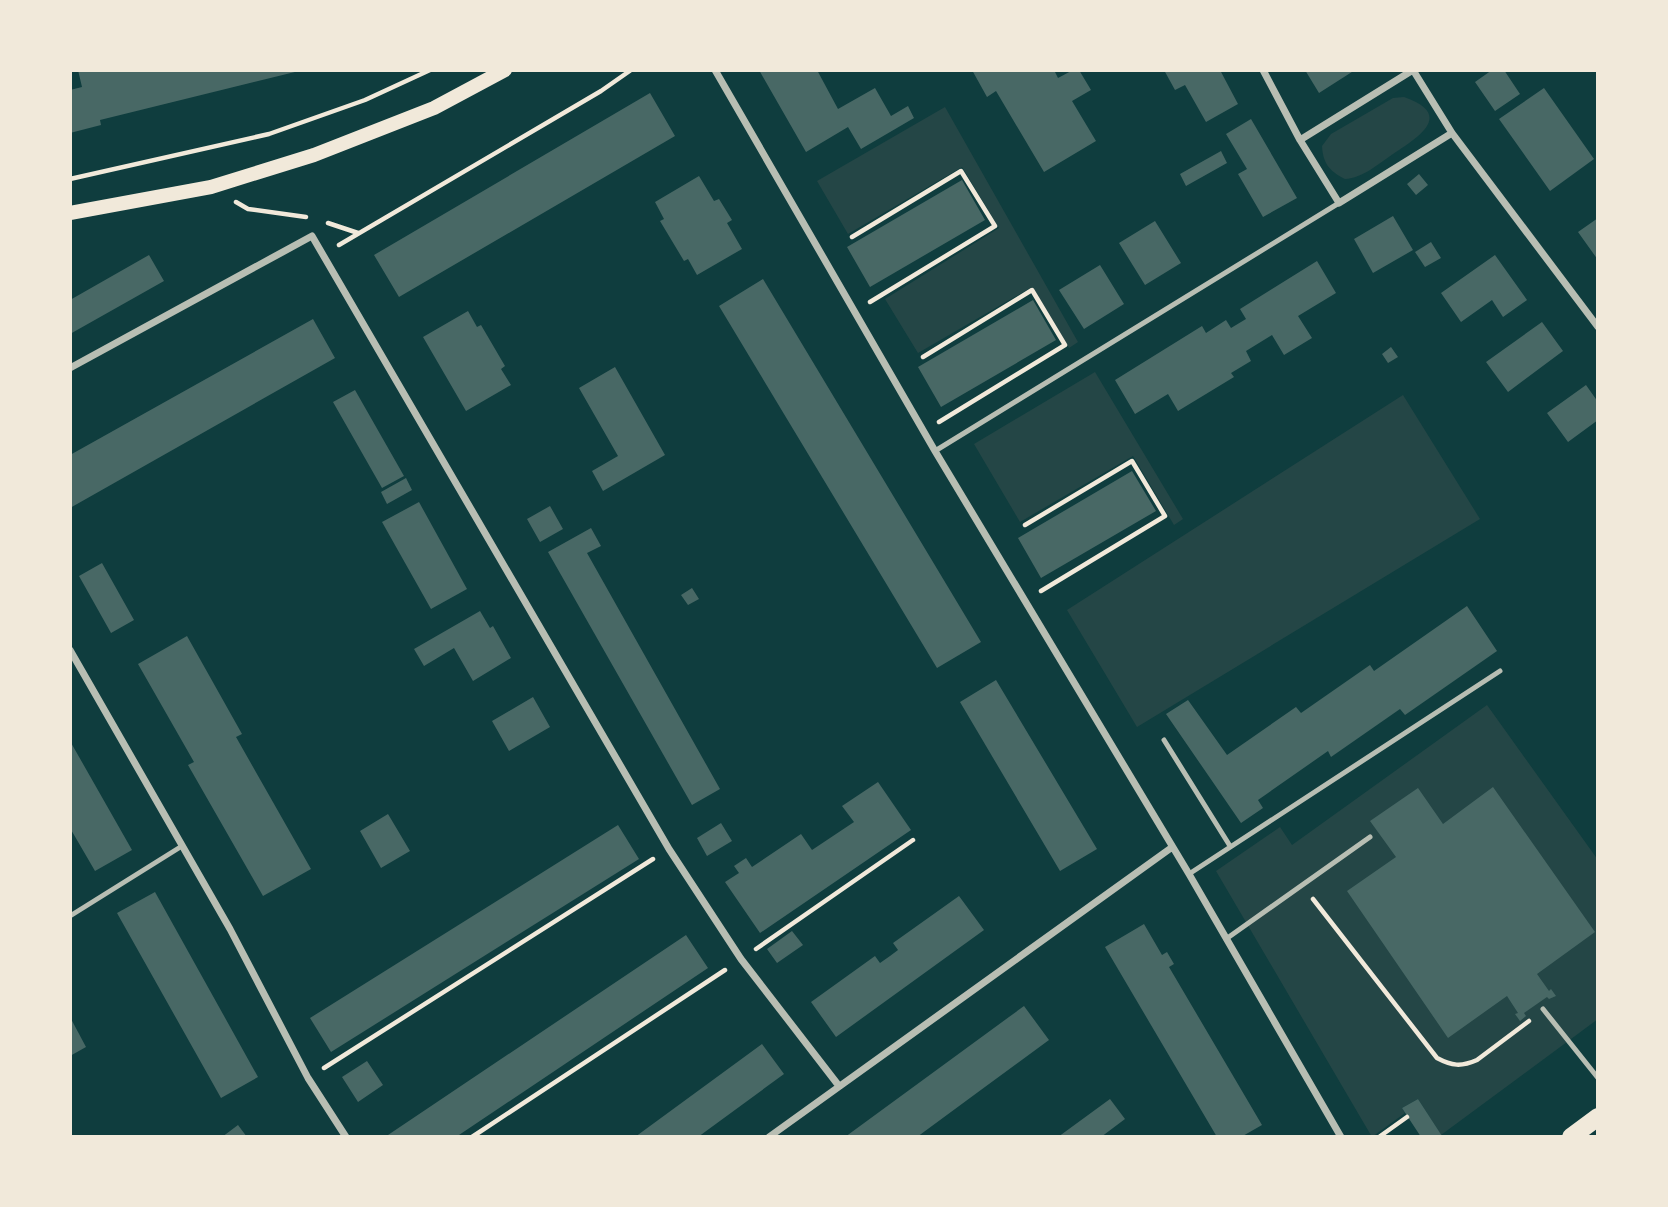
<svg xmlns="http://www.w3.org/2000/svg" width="1668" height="1207" font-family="Raleway,sans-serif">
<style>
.green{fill:#244646}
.building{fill:#486865}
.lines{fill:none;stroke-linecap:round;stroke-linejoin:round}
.path{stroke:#f1e9da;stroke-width:4.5}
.service{stroke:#b8beb3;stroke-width:5}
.minor{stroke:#b8beb3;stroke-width:7}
.secondary{stroke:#f1e9da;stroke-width:14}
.primary{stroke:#f1e9da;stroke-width:18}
</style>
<rect width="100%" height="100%" fill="#0f3d3e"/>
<path class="green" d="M1404,97C1455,115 1418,137 1393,154C1378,164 1363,178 1345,179C1329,171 1323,163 1322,146L1331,134L1393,98Z
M945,107L1078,342L1069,348L1032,287L918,353L885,299L999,228L962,167L848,234L817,181Z
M1095,372L1183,519L1174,525L1133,456L1020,522L974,444Z
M1403,395L1480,519L1137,727L1067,610Z
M1487,705L1598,860V1019L1441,1135L1418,1099L1402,1108L1405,1113L1372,1137L1216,871L1280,827L1292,845Z"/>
<path class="building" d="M78,70H299V71L100,120L101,125L70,133V90L82,87Z
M759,70H817L838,109L875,88L891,116L908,106L914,118L861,149L848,127L806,152Z
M972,70H1054L1058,78L1073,70H1079L1091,90L1072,101L1096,141L1044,172L996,91L987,97Z
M1164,70H1220L1238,104L1206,122L1185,85L1175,90Z
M1305,70H1355L1319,93Z
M1492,70H1504L1520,94L1495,111L1475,82Z
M1544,88L1594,159L1550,191L1499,119Z
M650,93L675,136L399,297L374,255Z
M1251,119L1297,198L1263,217L1238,174L1247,169L1226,134Z
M1221,151L1227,163L1186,186L1180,174Z
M1419,174L1428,185L1416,195L1407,184Z
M699,176L714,201L719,199L732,220L727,223L742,249L697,275L688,259L684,261L660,221L664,219L655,202Z
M962,180L985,220L870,287L847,247Z
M1393,216L1413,250L1373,273L1354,239Z
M1598,218V260L1578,232Z
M1155,221L1181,263L1145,285L1119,243Z
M1431,242L1441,258L1425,267L1415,252Z
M149,255L164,281L70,334V300Z
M1495,255L1527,300L1503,317L1492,300L1461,322L1441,293Z
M1317,261L1336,293L1298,316L1312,338L1284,355L1272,335L1246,351L1251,361L1231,373L1234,377L1178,411L1168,394L1135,414L1115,380L1202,326L1206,333L1226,320L1231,328L1246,319L1240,309Z
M1100,265L1124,304L1084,329L1059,290Z
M763,279L981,642L937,668L719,306Z
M1033,300L1056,340L941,407L918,367Z
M468,311L477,327L481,325L505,366L501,369L511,385L466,411L423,337Z
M313,319L335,358L70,508V455Z
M1542,322L1563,351L1508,392L1486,362Z
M1391,347L1398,357L1388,363L1382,354Z
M615,367L665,455L603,491L592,471L618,456L579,388Z
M1586,385L1598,402V420L1568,442L1547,413Z
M355,390L404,476L382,488L333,402Z
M1132,471L1156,511L1041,578L1018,538Z
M406,478L412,490L387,504L381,492Z
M419,502L467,589L431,609L382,522Z
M550,506L563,529L540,542L527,519Z
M591,528L601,546L587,553L720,789L692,805L548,552Z
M102,563L134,620L111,633L79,576Z
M692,588L699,599L688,605L681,595Z
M1467,606L1497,651L1405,715L1400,709L1331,757L1328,751L1258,800L1263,808L1241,823L1166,714L1188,700L1227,755L1296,707L1301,713L1370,665L1374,671Z
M480,611L490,628L493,626L511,658L473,681L454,648L424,666L414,649Z
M187,636L242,734L236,737L311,869L263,896L188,765L194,762L138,664Z
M996,680L1097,849L1060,871L960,702Z
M533,697L550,727L509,751L492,721Z
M70,741L132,850L95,871L70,828Z
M878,782L911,830L760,933L725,882L739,873L734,866L746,858L752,867L801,834L812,850L854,822L842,806Z
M1493,787L1595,932L1537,974L1549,991L1551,989L1556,996L1549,999L1547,997L1524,1013L1526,1016L1520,1021L1515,1014L1518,1013L1507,996L1448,1038L1347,891L1396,857L1370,821L1418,788L1443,824Z
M388,814L410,851L381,868L360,831Z
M721,823L732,841L707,856L697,838Z
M618,825L639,859L331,1052L310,1018Z
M155,892L258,1077L221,1098L117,913Z
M959,896L984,930L836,1037L811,1002L875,956L880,963L890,956L898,950L893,943Z
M1144,924L1162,955L1167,952L1174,964L1169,967L1262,1125L1241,1137H1217L1105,947Z
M792,931L803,945L777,963L767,949Z
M686,935L708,968L456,1137H385Z
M1024,1006L1049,1040L989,1084L917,1137H845Z
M70,1017L86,1047L70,1056Z
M762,1044L784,1074L698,1137H635Z
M367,1061L383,1085L358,1102L342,1077Z
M1110,1099L1125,1119L1101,1137H1058Z
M1418,1099L1442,1136L1421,1137L1402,1108Z
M238,1125L247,1137H222Z"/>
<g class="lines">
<path class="path" d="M70,179L269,134L365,100L430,70
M236,202L248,209L306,217
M328,223L358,233
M852,237L961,171L995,226L870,302
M339,245L601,91L631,70
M923,357L1032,290L1065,345L939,422
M1025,525L1132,461L1165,516L1041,591
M1313,899L1437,1058C1452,1066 1461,1067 1477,1060L1529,1021
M756,949L913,840
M324,1068L653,859
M472,1137L725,970
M1379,1137L1407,1117"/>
<path class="service" d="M935,451L1339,203
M1164,740L1230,846
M1189,874L1500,671
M70,916L182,846
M1226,939L1370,837
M1543,1009L1598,1078"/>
<path class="minor" d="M715,70L935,451L1189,874L1341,1137
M1263,70L1300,140L1339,203L1452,133L1413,70L1300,140
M1452,133L1598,327
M70,368L312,236L669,849L741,959L839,1086
M70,650L230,929L308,1078L346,1137
M769,1137L1171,848"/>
<path class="secondary" d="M70,213L211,187L314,155L434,108L505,70"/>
<path class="primary" d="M1571,1137L1598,1117"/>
</g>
<rect width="1668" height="1207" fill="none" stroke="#f1e9da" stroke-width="144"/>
</svg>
